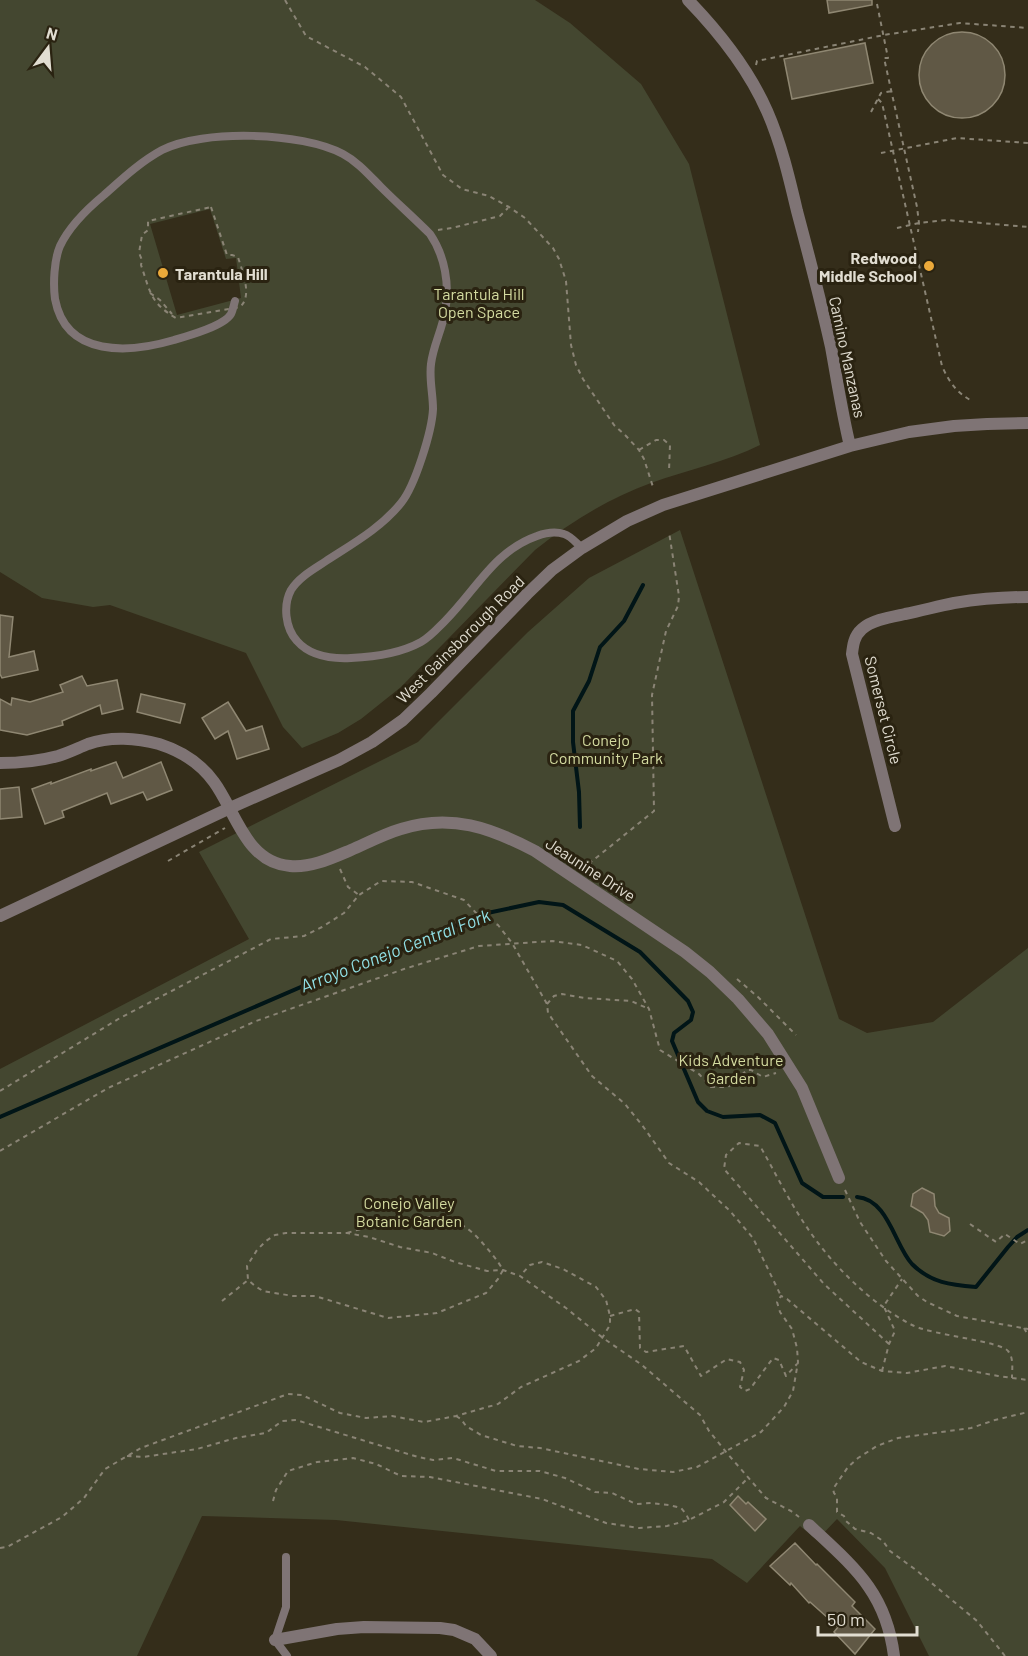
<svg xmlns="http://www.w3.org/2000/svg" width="1028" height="1656" font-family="Barlow,sans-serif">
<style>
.green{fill:#444730;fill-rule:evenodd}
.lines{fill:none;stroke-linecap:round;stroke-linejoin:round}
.stream{stroke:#011517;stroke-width:4}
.building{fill:#605845;stroke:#8f8772;stroke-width:1.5}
.path{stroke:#8a8475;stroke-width:2;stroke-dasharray:4.5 4.5;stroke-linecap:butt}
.service{stroke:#7f7475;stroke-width:8}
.minor{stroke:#7f7475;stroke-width:12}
.tertiary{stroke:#7f7475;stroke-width:12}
.poi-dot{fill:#eba93a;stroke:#2a2311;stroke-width:2}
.labels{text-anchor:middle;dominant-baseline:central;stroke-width:6;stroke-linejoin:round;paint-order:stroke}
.poi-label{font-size:16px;font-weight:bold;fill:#e1ddd1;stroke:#2a2311;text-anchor:end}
.park-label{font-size:16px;fill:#d4dba0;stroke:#2a2311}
.street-label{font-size:16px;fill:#e1ddd1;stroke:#2a2311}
.water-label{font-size:18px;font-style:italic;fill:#90dfe4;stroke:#2a2311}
</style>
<rect width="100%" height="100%" fill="#342d1a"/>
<path class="green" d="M0,0H535L570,23L641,84L689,164L760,445C726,462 687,470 651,483C609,498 569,523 535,550L401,687L361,719L338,733L302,748L283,727L246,653L110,605L93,607L42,598L0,572ZM210,209L226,259L236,258L241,298L177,315L150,224Z
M680,530L839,1019L867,1033L933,1022L1028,948V1656H929L885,1568L837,1519L817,1540L800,1526L747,1583L712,1559L336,1520L202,1516L137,1656H0V1069L249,939L199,852L418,742L528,632L589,578Z"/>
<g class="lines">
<path class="stream" d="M580,827L579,792L573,742V711L589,681L600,647L624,621L643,585
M0,1117L324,977L422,942L478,915L539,902L563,905L640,952L688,1001L693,1012L691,1020L674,1033L672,1041L698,1102L707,1111L723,1117L760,1115L775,1123L802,1183L823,1197H843
M857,1197C888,1199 895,1246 912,1264C931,1283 951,1285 976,1287L1008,1247L1017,1237L1028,1230"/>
</g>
<path class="building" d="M827,0H872V5L829,13Z
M919 75a43 43 0 1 1 86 0a43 43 0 1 1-86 0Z
M865,43L873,83L792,99L784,59Z
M0,615L13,617L9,657L34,651L38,670L2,678L0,674Z
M82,676L87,686L117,680L123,709L102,714L100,705L62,721L63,725L27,735L0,730V699L11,705L12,698L30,702L63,692L60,685Z
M141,694L185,704L180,723L137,712Z
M228,702L246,731L262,726L269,749L237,759L228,731L215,739L202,718Z
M116,762L123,778L161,762L172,790L147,800L143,792L111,804L107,793L62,811L64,817L45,824L32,789L51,782V784L91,769V771Z
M19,787L22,817L0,819V789Z
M922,1188L934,1194L935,1206L939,1213L949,1218L950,1231L944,1236L930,1232L928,1220L923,1213L911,1206L913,1194Z
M738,1496L746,1504L748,1502L766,1519L755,1531L730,1505Z
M795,1543L816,1565L817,1564L855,1602L852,1606L875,1629L855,1654L834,1632L838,1627L810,1602L809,1603L791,1583L790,1585L770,1566Z"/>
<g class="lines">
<path class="path" d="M285,0L306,36L365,67L401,97L443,175L462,189L489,196L509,207L525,218L553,248L559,259L566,281L571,345L576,365L583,379L614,425L626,436L639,450L644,459L653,487
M877,4L888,58H884L917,207L919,223L918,232
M756,65L757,61L884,35L960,23L1028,28
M878,99L882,103L942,366C949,382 957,393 972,401
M871,112L881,93L892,91
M881,153L957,138L1028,143
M211,207L227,255H232L238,257C242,271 253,296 240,307L176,318C150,303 150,291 141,265L142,260L139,253L142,235L148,230V221Z
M897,228L919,223L947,220L1028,227
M438,230L452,228L500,216L508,208
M150,293L160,300L172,314
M639,450L656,440H664L670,445L669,471
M168,861L225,828
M340,869L348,887L359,895
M599,878L589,870L591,862L654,811L652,695L666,631L678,606L679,596L669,532
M737,979L758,997L796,1035
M547,1004L554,996L562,994L585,998L631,1001L649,1009
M0,1091L120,1018L271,939L304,936L322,927L344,913L359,895L381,881L412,882L464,900L478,915L498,925L512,943L547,1004L548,1013L592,1076L625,1104L642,1125L669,1163L699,1182L730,1211L753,1238L781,1296
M0,1151L108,1088L256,1021L404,969L479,946L552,941L582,945L617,961L632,979L649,1009L660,1050L699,1074L711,1087H728L747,1070H751L763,1077L776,1073
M845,1190L860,1222L886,1261L918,1296L927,1302L957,1316L1028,1329
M970,1224L996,1242L1005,1234L1020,1244L1028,1240
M347,1233C363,1228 378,1225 393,1222C436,1214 456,1211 486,1247C492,1254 498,1261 503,1270L498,1279L486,1293L437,1313L388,1318L315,1296H293L263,1291L255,1286L248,1280L247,1266L257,1250L266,1241L275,1235L286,1233H347L369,1237L400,1247L432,1253L455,1262L487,1271L503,1270L520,1276L566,1308L603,1338L642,1365L700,1415L709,1431L726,1452L766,1498L791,1511L799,1517
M222,1301L248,1280
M610,1316L635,1309L639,1312L640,1348L646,1352L684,1346L701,1376L727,1359L740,1362L744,1370L740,1387L745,1391L750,1389L773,1358L779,1360L786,1376L797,1364
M1024,1328L1028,1335
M889,1344L824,1284L724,1169L726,1155L739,1143L760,1146C775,1172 789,1201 806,1226C831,1264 871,1304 912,1325C931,1335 1000,1341 1008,1351C1014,1358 1012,1369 1012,1378
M882,1371L889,1344L895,1331L885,1309V1304L902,1279
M456,1416L461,1419L466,1426L481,1435L517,1446L540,1448L639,1469L673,1472L697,1467L761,1432L784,1407L793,1391L798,1362L797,1348L792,1329L780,1312L777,1302L781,1296L787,1299L861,1362L882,1371L907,1373L945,1366L998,1376L1028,1380
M127,1456L143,1457L197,1449L236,1438L266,1433L282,1421L296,1420L418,1457L433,1460L453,1458L496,1471H540L565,1478L595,1492L612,1493L636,1504L651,1503L669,1505L681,1508L686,1514L689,1520
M273,1501L276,1490L288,1471L317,1462L353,1458L376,1464L401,1476L430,1477L542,1499L606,1523L639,1528L667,1526L689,1520L724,1502L748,1478
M0,1548L7,1547L62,1517L84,1498L105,1469L141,1448L288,1394L302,1395L340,1413L366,1418L392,1416L424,1422L456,1416L498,1404L521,1387L579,1361L596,1348L610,1325V1316L606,1300L596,1287L563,1269L542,1262L530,1265L520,1276
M1005,1656L977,1621L916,1570L890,1551L883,1541L871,1533L855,1529L846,1521L844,1516L837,1512V1497L834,1493L833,1489L848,1467L858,1458L877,1446L898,1438L971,1428L995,1420L1028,1412"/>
<path class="service" d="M235,301C234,304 233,310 231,314C224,326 188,336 174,340C130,353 66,358 55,299C53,284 54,260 60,246C70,225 87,209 104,195C122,179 140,162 162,150C203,129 302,132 343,154C358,162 369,175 381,187C397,203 414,218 430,234C445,256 450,285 445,312C442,330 433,346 431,364C429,379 433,394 433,409C432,431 415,486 401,503C381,528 352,544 326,561C314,569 299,577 291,590C283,605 285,628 297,641C310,656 332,659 351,658C374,657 401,653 421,642C430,637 438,628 445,621C476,590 494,551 537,536C545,533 555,531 564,534C571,536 576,543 582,548
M286,1557V1607L275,1640L287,1656"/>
<path class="minor" d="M0,763C20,763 39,761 58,756C68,753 78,748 88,744C110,736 137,738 159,744C181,751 201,764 214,782C236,812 246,863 290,866C311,868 332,858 351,850C367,843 384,834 401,829C451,813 491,828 535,851L685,952L710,972L738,999L768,1034L802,1088L839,1178
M895,826L852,654C853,645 854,636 862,629C872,620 891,617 905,614C921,611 938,606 954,603C979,599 1003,597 1028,597
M809,1525C854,1567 886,1592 894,1656
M275,1640L337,1629L364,1627L440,1628L454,1630L475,1639L491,1656"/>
<path class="tertiary" d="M688,0C719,32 749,70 767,111C781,143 789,177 797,211C809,256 821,302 831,347C837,380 842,413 850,446
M0,916L230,808L339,760L372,742L403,720L431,693L527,594L552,570L582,548L627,521L663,505L850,446L909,432L954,426L987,424L1028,423"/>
</g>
<g class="poi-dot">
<circle cx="929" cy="266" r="6"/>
<circle cx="163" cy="273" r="6"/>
</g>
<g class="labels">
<g class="poi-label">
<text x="917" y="257">Redwood<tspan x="917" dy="18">Middle School</tspan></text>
<text x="175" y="273" text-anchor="start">Tarantula Hill</text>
</g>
<g class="park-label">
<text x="479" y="293">Tarantula Hill<tspan x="479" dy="18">Open Space</tspan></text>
<text x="606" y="739">Conejo<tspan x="606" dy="18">Community Park</tspan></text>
<text x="731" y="1059">Kids Adventure<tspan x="731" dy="18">Garden</tspan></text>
<text x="409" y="1202">Conejo Valley<tspan x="409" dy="18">Botanic Garden</tspan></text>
</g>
<g class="street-label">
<text transform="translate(848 357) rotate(78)">Camino Manzanas</text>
<text transform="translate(460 639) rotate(-45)">West Gainsborough Road</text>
<text transform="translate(884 710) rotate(76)">Somerset Circle</text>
<text transform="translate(591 869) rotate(33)">Jeaunine Drive</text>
</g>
<g class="water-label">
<text transform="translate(395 950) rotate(-21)">Arroyo Conejo Central Fork</text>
</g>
</g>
<g transform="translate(48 48) rotate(16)" stroke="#2a2311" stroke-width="4.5" paint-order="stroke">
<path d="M0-4.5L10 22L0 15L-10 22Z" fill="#e1ddd1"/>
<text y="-9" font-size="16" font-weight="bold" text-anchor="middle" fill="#e1ddd1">N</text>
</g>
<path d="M818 1626v9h99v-9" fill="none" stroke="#e1ddd1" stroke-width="3"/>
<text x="827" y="1626" font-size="18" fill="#e1ddd1" stroke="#2a2311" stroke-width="4.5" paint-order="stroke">50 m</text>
</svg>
